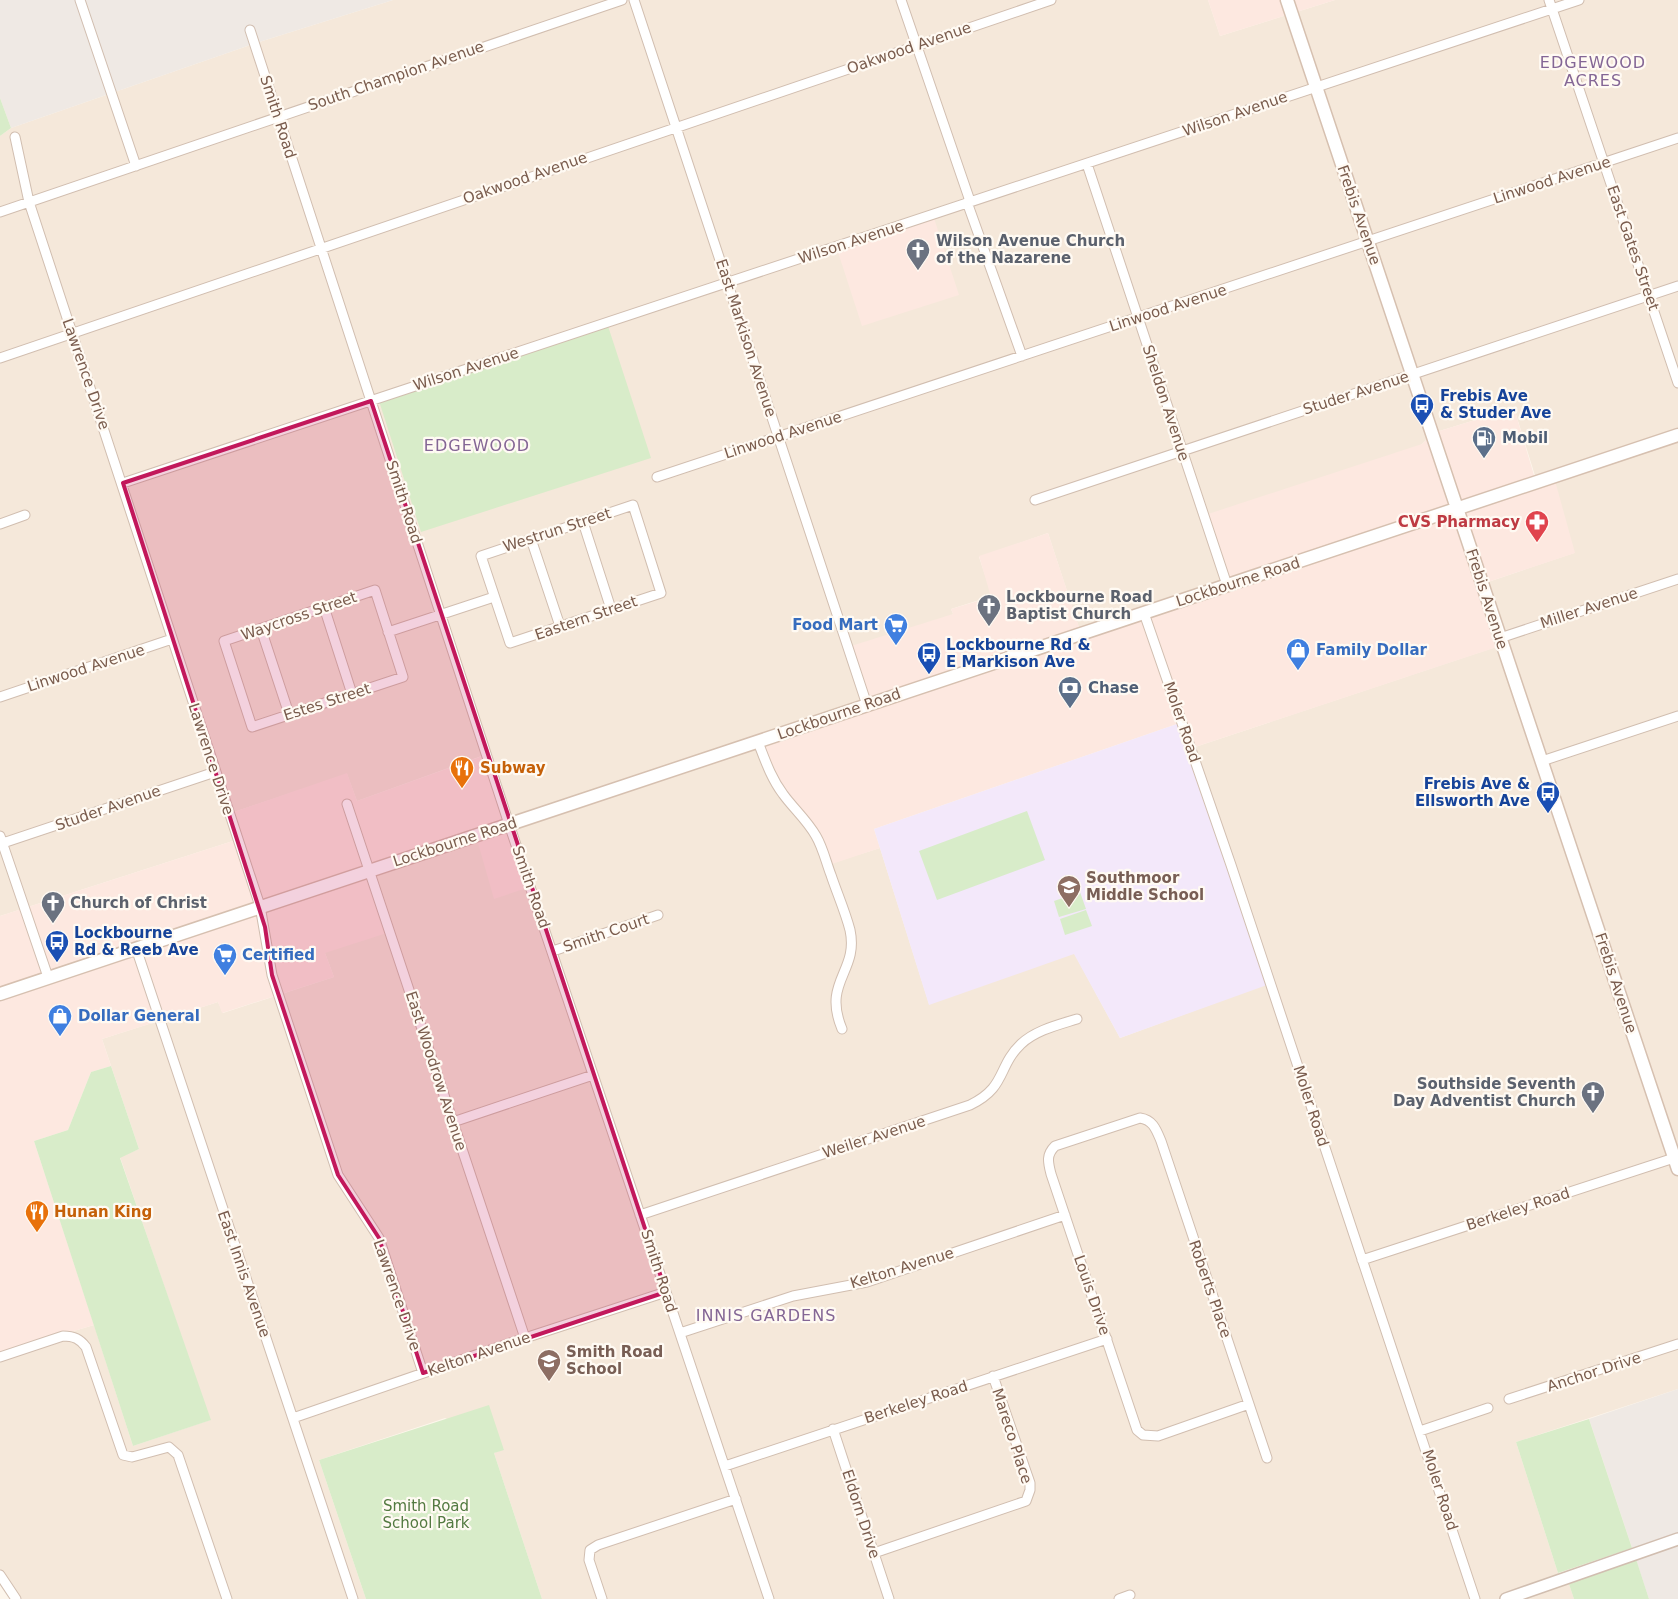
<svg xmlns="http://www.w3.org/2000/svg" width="1678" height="1599" font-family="'DejaVu Sans',sans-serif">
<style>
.residential{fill:#f5e8da;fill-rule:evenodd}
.commercial{fill:#fde8e0}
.industrial{fill:#efe9e4}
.education{fill:#f3e8fa}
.green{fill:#d8ecc9}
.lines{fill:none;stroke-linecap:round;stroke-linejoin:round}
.minor-casing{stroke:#d1beb0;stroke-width:11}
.tertiary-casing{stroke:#d1beb0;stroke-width:14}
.secondary-casing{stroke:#d6c0b0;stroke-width:15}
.minor{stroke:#fff;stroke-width:9}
.tertiary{stroke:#fff;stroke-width:11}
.secondary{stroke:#fff;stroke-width:12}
.marked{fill:#c2185b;fill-opacity:0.2;stroke:#c2185b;stroke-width:4;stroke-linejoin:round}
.labels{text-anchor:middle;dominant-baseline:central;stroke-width:4.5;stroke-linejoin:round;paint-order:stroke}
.street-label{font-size:15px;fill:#7a5c4d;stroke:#fffaf3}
.worship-label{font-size:15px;font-weight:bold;fill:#5b616d;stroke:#fffaf3;text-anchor:start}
.transit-label{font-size:15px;font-weight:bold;fill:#164399;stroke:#fffaf3;text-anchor:start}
.service-label{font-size:15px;font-weight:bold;fill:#4e5e75;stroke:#fffaf3;text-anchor:start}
.health-label{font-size:15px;font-weight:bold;fill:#be3a42;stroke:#fffaf3;text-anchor:end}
.shop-label{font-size:15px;font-weight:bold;fill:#366cbe;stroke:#fffaf3;text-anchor:start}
.food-label{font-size:15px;font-weight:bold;fill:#c56008;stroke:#fffaf3;text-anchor:start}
.education-label{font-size:15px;font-weight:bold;fill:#785e54;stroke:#fffaf3;text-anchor:start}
.park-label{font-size:15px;fill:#537a41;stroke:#fffaf3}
.neighbourhood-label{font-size:16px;letter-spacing:1px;fill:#846695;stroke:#fffaf3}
</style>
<rect width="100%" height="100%" fill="#fdf6ec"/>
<path class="residential" d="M393,0H1208L1220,36L1335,0H1678V1389L1516,1442L1558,1573L1569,1584L1574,1599H542L494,1453L504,1449L445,1418L319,1460L366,1599H18L0,1573V1353L94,1325L133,1446L210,1420L120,1157L139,1149L102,1039L218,1002L223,1013L334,977L325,953L370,870L487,754L357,801L347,774L228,814L236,840L0,916V136L11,128L256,43ZM1514,408L1537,482L1574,553L1485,583L1505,644L1186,750L1267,984L1120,1038L1074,953L929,1004L880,848L829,864L866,705L953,614L951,609L992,596L979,557L1048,533L1081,634L1227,586L1422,444L1433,433Z"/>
<path class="commercial" d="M1208,0H1335L1220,36Z
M933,215L959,295L862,326L836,246Z
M1514,408L1536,482L1554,477L1575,553L1485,583L1506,644L1186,750L1177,724L874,829L880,848L829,865L771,774L759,740L866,705L848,647L953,614L951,609L991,597L979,556L1048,533L1081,633L1227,586L1205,515L1422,444L1433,433Z
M488,754L530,887L494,899L476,836L370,870L390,932L325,953L334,977L222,1013L218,1002L102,1039L111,1066L91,1072L68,1130L34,1141L94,1325L0,1353V916L236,840L228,814L347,773L357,801Z"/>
<path class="industrial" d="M0,0H393L256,43L11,128L0,98Z
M1678,1389V1599H1649L1589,1419Z"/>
<path class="education" d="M1177,724L1267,985L1120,1038L1074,954L929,1005L874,829Z"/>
<path class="green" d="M0,98L11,128L0,136Z
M608,326L651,458L421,532L379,401Z
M1027,811L1045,860L937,900L919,851Z
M1080,892L1086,909L1059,917L1054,901Z
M1086,910L1092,926L1065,935L1060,919Z
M111,1066L139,1149L120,1158L211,1420L133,1446L34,1141L68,1130L91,1072Z
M489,1405L504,1450L494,1453L542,1599H366L319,1460Z
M1589,1419L1632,1548L1558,1573L1516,1442Z
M1636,1559L1649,1599H1574L1569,1584Z"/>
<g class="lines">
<g class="minor-casing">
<path id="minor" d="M80,0L136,166
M634,0L867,705
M901,0L970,201
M1549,0L1678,383
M250,30L509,824L769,1599
M15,137L29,202L260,906L272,975L338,1175L379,1238L423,1373
M1087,164L1227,585
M967,202L1022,356
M0,212L622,0
M0,358L1051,0
M657,477L1678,138
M123,483L1579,0
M1035,500L1678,286
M633,505L661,593L510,643L481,556Z
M583,522L611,609
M0,524L25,515
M531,539L560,626
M375,590L403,677L252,727L224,641Z
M324,607L352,694
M1144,613L1231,865L1475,1599
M261,629L289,714
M388,632L494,597
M1500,638L1678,579
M0,697L172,639
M758,742C765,760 771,778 783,794C793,808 807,820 816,836C823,848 826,862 831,875C837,893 845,911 850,930C859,972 822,981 842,1029
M1542,761L1678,716
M347,804L525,1338
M0,836L48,977
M0,844L215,772
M136,948L353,1599
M553,951L658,915
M453,1122L593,1075
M640,1215L970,1105C1007,1087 997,1067 1021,1044C1036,1030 1058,1025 1077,1019
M1362,1260L1674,1158
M680,1333L793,1296L867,1282L1065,1215
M0,1357L63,1336C74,1336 80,1339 86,1347L123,1455L132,1457L169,1447L178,1455L227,1599
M1509,1399L1678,1344
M1249,1404L1158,1436L1143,1435L1137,1430L1051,1174C1048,1162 1046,1155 1055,1146L1140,1118C1153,1120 1156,1129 1161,1141L1267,1458
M293,1418L525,1338L666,1292
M833,1429L889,1599
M1420,1431L1488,1408
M725,1466L1107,1339
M874,1553L1026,1501L1030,1490V1483L993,1376
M0,1575L16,1599
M602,1599L589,1560L590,1550L598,1545L736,1499
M1119,1599L1130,1595"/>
</g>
<g class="tertiary-casing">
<path id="tertiary" d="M1506,1599L1678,1539"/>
</g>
<g class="secondary-casing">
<path id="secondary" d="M1287,0L1678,1169
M0,994L1678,435"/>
</g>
<use href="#minor" class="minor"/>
<use href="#tertiary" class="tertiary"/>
<use href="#secondary" class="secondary"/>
</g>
<path class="marked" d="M371,401L666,1292L423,1373L379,1238L338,1175L272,975L265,927L123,483Z"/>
<defs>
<g id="church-pin" transform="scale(1.25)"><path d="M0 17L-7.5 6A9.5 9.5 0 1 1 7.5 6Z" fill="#6b7280" stroke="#fffaf3"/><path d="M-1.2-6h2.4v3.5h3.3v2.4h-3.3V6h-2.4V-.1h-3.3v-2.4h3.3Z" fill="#fff"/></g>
<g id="bus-pin" transform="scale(1.25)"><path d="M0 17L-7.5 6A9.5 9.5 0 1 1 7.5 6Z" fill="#1a4fb4" stroke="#fffaf3"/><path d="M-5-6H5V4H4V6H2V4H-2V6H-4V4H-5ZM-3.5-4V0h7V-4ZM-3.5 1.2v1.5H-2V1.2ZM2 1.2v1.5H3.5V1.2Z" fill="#fff"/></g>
<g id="fuel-pin" transform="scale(1.25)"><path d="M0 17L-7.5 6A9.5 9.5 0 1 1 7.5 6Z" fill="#5c6f8a" stroke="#fffaf3"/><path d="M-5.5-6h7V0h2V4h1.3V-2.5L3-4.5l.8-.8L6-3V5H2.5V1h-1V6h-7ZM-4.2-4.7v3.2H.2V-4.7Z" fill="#fff"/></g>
<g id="pharmacy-pin" transform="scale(1.25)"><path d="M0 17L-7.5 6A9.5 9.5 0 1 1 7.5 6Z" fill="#e0444e" stroke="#fffaf3"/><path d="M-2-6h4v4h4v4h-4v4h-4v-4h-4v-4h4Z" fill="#fff"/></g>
<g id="supermarket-pin" transform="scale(1.25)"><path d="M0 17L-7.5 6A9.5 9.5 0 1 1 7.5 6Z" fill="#3f7fe0" stroke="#fffaf3"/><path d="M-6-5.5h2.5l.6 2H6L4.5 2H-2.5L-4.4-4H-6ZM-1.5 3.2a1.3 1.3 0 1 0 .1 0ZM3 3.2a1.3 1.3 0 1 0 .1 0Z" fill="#fff"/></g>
<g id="shop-pin" transform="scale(1.25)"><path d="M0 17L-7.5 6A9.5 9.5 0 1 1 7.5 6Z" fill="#3f7fe0" stroke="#fffaf3"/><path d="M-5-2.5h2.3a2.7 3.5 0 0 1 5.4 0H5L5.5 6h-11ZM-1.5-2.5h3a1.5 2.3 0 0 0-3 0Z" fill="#fff"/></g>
<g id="bank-pin" transform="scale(1.25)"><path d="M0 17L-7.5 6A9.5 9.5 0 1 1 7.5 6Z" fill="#5c6f8a" stroke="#fffaf3"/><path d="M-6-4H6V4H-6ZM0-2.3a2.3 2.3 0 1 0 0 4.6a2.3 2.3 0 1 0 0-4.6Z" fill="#fff"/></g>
<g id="restaurant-pin" transform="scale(1.25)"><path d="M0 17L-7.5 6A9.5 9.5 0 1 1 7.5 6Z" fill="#e8710a" stroke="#fffaf3"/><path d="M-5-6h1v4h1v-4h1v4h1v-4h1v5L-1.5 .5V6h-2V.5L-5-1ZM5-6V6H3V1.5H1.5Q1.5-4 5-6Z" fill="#fff"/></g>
<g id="school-pin" transform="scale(1.25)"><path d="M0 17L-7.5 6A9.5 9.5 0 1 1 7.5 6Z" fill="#8d6e63" stroke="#fffaf3"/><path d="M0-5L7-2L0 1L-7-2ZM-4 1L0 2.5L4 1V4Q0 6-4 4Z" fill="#fff"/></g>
</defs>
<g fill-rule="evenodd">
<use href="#church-pin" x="918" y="250"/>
<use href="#bus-pin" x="1422" y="405"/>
<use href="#fuel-pin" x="1484" y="438"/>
<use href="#pharmacy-pin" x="1537" y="522"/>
<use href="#church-pin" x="989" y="606"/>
<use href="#supermarket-pin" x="896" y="625"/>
<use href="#shop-pin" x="1298" y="650"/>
<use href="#bus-pin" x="929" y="654"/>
<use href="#bank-pin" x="1070" y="688"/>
<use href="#restaurant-pin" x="462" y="768"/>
<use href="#bus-pin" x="1548" y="793"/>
<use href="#school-pin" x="1069" y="887"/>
<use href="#church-pin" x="53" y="903"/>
<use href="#bus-pin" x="57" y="942"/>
<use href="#supermarket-pin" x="225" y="955"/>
<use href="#shop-pin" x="60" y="1016"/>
<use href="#church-pin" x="1593" y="1093"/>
<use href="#restaurant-pin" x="37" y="1212"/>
<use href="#school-pin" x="549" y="1361"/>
</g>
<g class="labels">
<g class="street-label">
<text transform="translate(909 48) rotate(-19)">Oakwood Avenue</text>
<text transform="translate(396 76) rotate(-19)">South Champion Avenue</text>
<text transform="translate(1235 114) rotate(-19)">Wilson Avenue</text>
<text transform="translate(278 117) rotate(72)">Smith Road</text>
<text transform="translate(525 178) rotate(-19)">Oakwood Avenue</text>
<text transform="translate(1552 180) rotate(-18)">Linwood Avenue</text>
<text transform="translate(1359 215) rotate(71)">Frebis Avenue</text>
<text transform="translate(851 242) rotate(-18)">Wilson Avenue</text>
<text transform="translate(1633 248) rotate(71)">East Gates Street</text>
<text transform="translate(1168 308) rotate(-18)">Linwood Avenue</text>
<text transform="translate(746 338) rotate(72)">East Markison Avenue</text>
<text transform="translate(466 369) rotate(-18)">Wilson Avenue</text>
<text transform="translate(86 374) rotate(71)">Lawrence Drive</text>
<text transform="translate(1356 393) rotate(-18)">Studer Avenue</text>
<text transform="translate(1166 403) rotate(72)">Sheldon Avenue</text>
<text transform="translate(783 435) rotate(-18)">Linwood Avenue</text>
<text transform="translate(404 502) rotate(72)">Smith Road</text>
<text transform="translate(557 530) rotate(-18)">Westrun Street</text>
<text transform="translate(1238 582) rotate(-18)">Lockbourne Road</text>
<text transform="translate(1487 599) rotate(72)">Frebis Avenue</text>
<text transform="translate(1589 608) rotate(-18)">Miller Avenue</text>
<text transform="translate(299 616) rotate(-19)">Waycross Street</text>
<text transform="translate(586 618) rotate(-19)">Eastern Street</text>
<text transform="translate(86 668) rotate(-18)">Linwood Avenue</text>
<text transform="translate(327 702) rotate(-18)">Estes Street</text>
<text transform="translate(839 714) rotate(-19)">Lockbourne Road</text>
<text transform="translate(1182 722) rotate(71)">Moler Road</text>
<text transform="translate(211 759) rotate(72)">Lawrence Drive</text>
<text transform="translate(108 808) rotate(-19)">Studer Avenue</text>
<text transform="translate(455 842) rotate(-18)">Lockbourne Road</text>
<text transform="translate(531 887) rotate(71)">Smith Road</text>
<text transform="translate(606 933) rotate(-19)">Smith Court</text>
<text transform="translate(1616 983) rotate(72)">Frebis Avenue</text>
<text transform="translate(436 1071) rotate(72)">East Woodrow Avenue</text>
<text transform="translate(1311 1106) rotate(72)">Moler Road</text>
<text transform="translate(874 1137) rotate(-18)">Weiler Avenue</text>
<text transform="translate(1518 1209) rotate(-18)">Berkeley Road</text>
<text transform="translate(902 1268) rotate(-17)">Kelton Avenue</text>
<text transform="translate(659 1271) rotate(72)">Smith Road</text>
<text transform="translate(244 1274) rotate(71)">East Innis Avenue</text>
<text transform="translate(1210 1289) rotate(71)">Roberts Place</text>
<text transform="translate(397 1295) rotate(71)">Lawrence Drive</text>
<text transform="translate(1092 1295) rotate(71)">Louis Drive</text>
<text transform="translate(479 1354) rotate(-19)">Kelton Avenue</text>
<text transform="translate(1594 1372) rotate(-18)">Anchor Drive</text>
<text transform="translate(916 1402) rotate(-18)">Berkeley Road</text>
<text transform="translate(1012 1436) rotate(72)">Mareco Place</text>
<text transform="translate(1440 1490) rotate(72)">Moler Road</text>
<text transform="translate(861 1514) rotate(72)">Eldorn Drive</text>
</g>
<g class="worship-label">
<text x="936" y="241">Wilson Avenue Church<tspan x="936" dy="17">of the Nazarene</tspan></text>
<text x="1006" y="597">Lockbourne Road<tspan x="1006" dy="17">Baptist Church</tspan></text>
<text x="70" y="903">Church of Christ</text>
<text x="1576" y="1084" text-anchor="end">Southside Seventh<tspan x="1576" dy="17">Day Adventist Church</tspan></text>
</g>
<g class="transit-label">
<text x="1440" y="396">Frebis Ave<tspan x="1440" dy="17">&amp; Studer Ave</tspan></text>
<text x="946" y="645">Lockbourne Rd &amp;<tspan x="946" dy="17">E Markison Ave</tspan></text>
<text x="1530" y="784" text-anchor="end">Frebis Ave &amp;<tspan x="1530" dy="17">Ellsworth Ave</tspan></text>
<text x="74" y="933">Lockbourne<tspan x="74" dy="17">Rd &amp; Reeb Ave</tspan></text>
</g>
<g class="service-label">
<text x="1502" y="438">Mobil</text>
<text x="1088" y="688">Chase</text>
</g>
<g class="health-label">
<text x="1520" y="522">CVS Pharmacy</text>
</g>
<g class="shop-label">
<text x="878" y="625" text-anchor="end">Food Mart</text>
<text x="1316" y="650">Family Dollar</text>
<text x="242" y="955">Certified</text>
<text x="78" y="1016">Dollar General</text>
</g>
<g class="food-label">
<text x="480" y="768">Subway</text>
<text x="54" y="1212">Hunan King</text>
</g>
<g class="education-label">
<text x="1086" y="878">Southmoor<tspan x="1086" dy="17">Middle School</tspan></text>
<text x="566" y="1352">Smith Road<tspan x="566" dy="17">School</tspan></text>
</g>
<g class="park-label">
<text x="426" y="1506">Smith Road<tspan x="426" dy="17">School Park</tspan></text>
</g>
<g class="neighbourhood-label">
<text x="1593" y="62">EDGEWOOD<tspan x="1593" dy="18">ACRES</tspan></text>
<text x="477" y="445">EDGEWOOD</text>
<text x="766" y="1315">INNIS GARDENS</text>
</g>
</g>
</svg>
